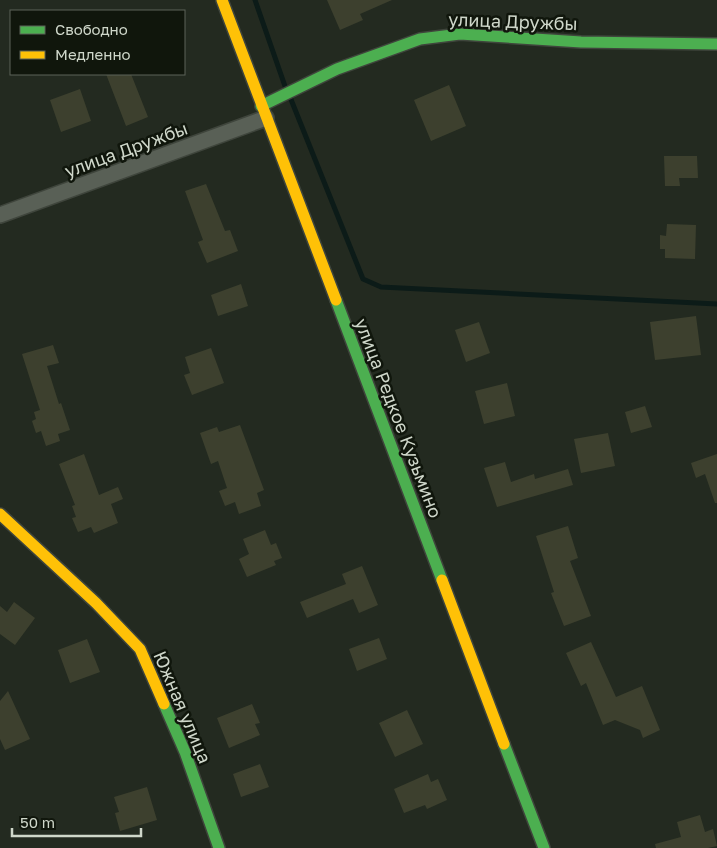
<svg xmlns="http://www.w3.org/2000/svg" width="717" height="848" font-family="'Golos Text',sans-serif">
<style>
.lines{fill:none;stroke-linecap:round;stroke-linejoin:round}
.stream{stroke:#0c1b18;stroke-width:5}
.building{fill:#3d402e}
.street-casing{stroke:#3f453c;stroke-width:18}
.fast-casing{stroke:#3f453c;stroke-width:14}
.slow-casing{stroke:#3f453c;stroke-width:14}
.street{stroke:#596056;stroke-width:15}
.fast{stroke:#4caf50;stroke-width:11}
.slow{stroke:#ffc107;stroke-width:11}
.labels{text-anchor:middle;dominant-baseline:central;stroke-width:5;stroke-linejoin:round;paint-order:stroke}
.street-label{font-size:18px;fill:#cfd7ca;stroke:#10160c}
</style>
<rect width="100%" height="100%" fill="#232a20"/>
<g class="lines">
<path class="stream" d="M255,0L286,89
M290,97L363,279L381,287L717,304"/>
</g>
<path class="building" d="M327,0H392L360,14L363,20L340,30Z
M106,74H131L148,117L126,126Z
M449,85L466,126L431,141L414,100Z
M80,89L91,121L61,132L50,100Z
M664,156H697L698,178H679L680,186H665Z
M206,184L225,231L230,230L238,251L207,263L198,242L203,240L185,191Z
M667,224L696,225L695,259L665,258V249H660V235L666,236Z
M241,284L248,306L218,316L211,295Z
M696,316L701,355L655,360L650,322Z
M479,322L490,353L466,362L455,330Z
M53,345L59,363L47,366L59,404L61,403L70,430L58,434L60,441L46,446L41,431L36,433L32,421L36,419L34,412L40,410L22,354Z
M211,348L224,383L192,395L184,375L190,373L185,357Z
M507,383L515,416L484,424L475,391Z
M645,406L652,427L631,433L625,412Z
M240,425L264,490L257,493L261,506L239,514L235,502L225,506L219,491L227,488L218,461L211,464L200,433L217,427L219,432Z
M608,433L615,466L581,473L574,439Z
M84,454L99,495L118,487L123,499L111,504L118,523L94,533L91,527L78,532L72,518L76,517L72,506L75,505L59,464Z
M717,454V503H715L705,474L696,478L691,463Z
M505,462L511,482L534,474L535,479L568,469L573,485L497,507L484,468Z
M568,526L578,558L570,561L591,616L564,626L551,593L554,592L536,536Z
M265,530L271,545L276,543L282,558L274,561L276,565L247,577L239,559L249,554L243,539Z
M362,566L378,605L359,613L353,599L307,618L300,602L346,584L342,574Z
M14,602L35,618L15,645L0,634V606L7,612Z
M379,638L387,659L357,671L349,649Z
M87,639L100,672L70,683L58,650Z
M591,642L616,697L642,686L660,730L643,738L640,730L615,720L603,725L586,683L581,686L566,653Z
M8,691L30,739L5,750L0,739V701Z
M252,704L260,723L255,724L260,735L229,748L217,718Z
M407,710L423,744L395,757L379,723Z
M260,764L269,787L241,797L233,774Z
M428,774L431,782L438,779L447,800L427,809L425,805L404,813L394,789Z
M147,787L157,820L120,831L115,813L119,812L114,797Z
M700,815L705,832L713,829L717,846L708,848H656L655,844L681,837L677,822Z"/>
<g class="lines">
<g class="street-casing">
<path id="street" d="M0,215L266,118"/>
</g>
<g class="fast-casing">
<path id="fast" d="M261,106L337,69L420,39L460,34L581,42L717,44
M336,300L442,580
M164,704L185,752L219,848
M504,744L544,848"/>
</g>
<g class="slow-casing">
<path id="slow" d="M222,0L336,300
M0,514L96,603L140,649L164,704
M442,580L504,744"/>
</g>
<use href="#street" class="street"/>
<use href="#fast" class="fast"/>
<use href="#slow" class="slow"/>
</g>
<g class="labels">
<g class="street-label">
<text transform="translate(513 21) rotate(2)">улица Дружбы</text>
<text transform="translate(126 149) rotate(-20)">улица Дружбы</text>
<text transform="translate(399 418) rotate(69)">улица Редкое Кузьмино</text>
<text transform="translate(183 707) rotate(67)">Южная улица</text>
</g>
</g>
<rect x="10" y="10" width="175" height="65" fill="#10160c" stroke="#5c6358"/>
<rect x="20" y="26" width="25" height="8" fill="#4caf50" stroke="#5c6358"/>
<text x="55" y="35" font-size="15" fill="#cfd7ca">Свободно</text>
<rect x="20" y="51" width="25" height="8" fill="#ffc107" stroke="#5c6358"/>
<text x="55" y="60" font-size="15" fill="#cfd7ca">Медленно</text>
<path d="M12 828v8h129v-8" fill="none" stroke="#cfd7ca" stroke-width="2.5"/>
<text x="20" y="828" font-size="15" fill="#cfd7ca" stroke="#10160c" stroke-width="4" paint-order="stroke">50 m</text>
</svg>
